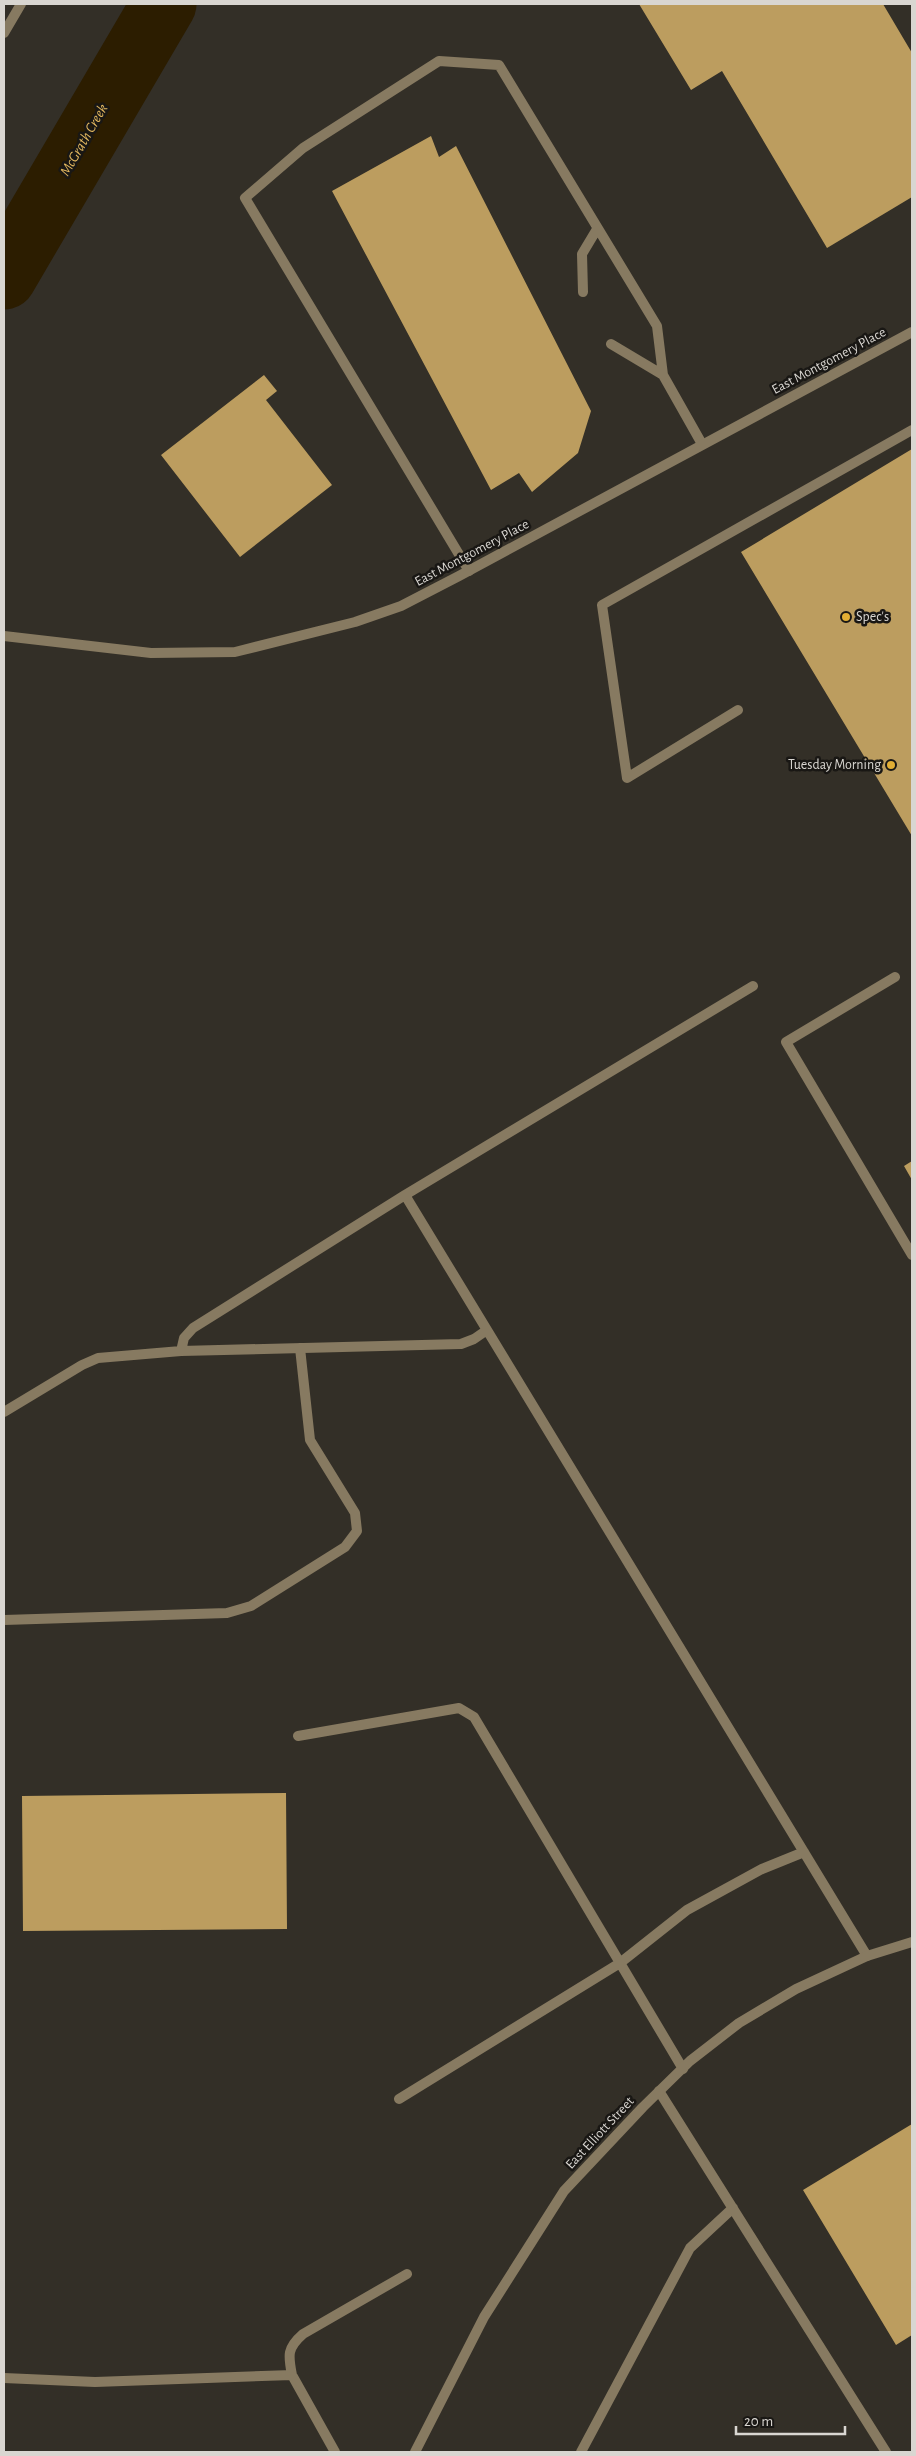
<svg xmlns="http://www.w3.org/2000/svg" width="916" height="2456" font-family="'Alegreya Sans',sans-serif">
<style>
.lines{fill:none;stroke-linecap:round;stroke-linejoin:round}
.river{stroke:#2c1d00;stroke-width:65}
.building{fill:#bc9d5f}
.service{stroke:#877a61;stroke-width:10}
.minor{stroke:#877a61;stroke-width:10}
.poi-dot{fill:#e2ae34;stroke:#191714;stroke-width:2}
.labels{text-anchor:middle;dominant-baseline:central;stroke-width:5;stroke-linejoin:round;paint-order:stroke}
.street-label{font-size:14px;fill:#d9d6d1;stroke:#191714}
.poi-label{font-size:14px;fill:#d9d6d1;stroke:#191714;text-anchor:start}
.water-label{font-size:15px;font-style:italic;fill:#e3b85f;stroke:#191714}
</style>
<rect width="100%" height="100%" fill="#332f27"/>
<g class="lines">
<path class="river" d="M4,277L164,4"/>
</g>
<path class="building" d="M639,4H883L912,53V197L827,248L722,71L691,90Z
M431,136L439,157L456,146L591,411L578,453L532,492L519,473L491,490L332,191Z
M264,375L277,391L266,400L332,485L240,557L161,455Z
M912,449V836L741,552Z
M912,1161V1180L904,1166Z
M286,1793L287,1929L23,1931L22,1796Z
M912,2124V2335L896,2345L803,2190Z"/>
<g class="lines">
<path class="service" d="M4,33L21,4
M583,292L582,254L597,229
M611,344L663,375
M469,571L245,198L303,148L439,61L499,65L657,326L663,375L702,444
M738,710L627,778L602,605L912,430
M895,977L786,1042L912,1255
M405,1195L753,986
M181,1351L461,1344L474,1339L487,1330
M4,1412L82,1365L98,1358L181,1351L184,1338L193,1328L405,1195L867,1956
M4,1620L227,1613L251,1606L345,1547L357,1531L355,1513L310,1440L300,1348
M298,1736L459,1708L474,1717L683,2069
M659,2091L886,2452
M399,2099L620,1963L687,1910L762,1869L804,1852
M292,2375C288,2355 287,2348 303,2334L407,2274
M4,2378L95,2382L292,2375L335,2452
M581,2452L690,2248L733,2208"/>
<path class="minor" d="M4,636L151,653L235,652L355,622L401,606L459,576L912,332
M415,2452L484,2317L564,2191L643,2107L690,2061L739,2023L796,1989L867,1956L912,1942"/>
</g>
<g class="poi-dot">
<circle cx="846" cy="617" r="5"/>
<circle cx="891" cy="765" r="5"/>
</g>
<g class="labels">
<g class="street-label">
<text transform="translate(829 361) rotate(-28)">East Montgomery Place</text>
<text transform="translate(472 553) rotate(-28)">East Montgomery Place</text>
<text transform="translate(600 2133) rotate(-47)">East Elliott Street</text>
</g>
<g class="poi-label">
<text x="856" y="617">Spec's</text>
<text x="881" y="765" text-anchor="end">Tuesday Morning</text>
</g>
<g class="water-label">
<text transform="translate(84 140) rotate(-60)">McGrath Creek</text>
</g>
</g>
<rect width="916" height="2456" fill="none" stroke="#d9d6d1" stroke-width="10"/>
<path d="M736 2426v8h109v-8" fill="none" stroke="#d9d6d1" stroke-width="2.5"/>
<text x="744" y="2426" font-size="15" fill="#d9d6d1" stroke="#191714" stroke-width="4" paint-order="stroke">20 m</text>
</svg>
